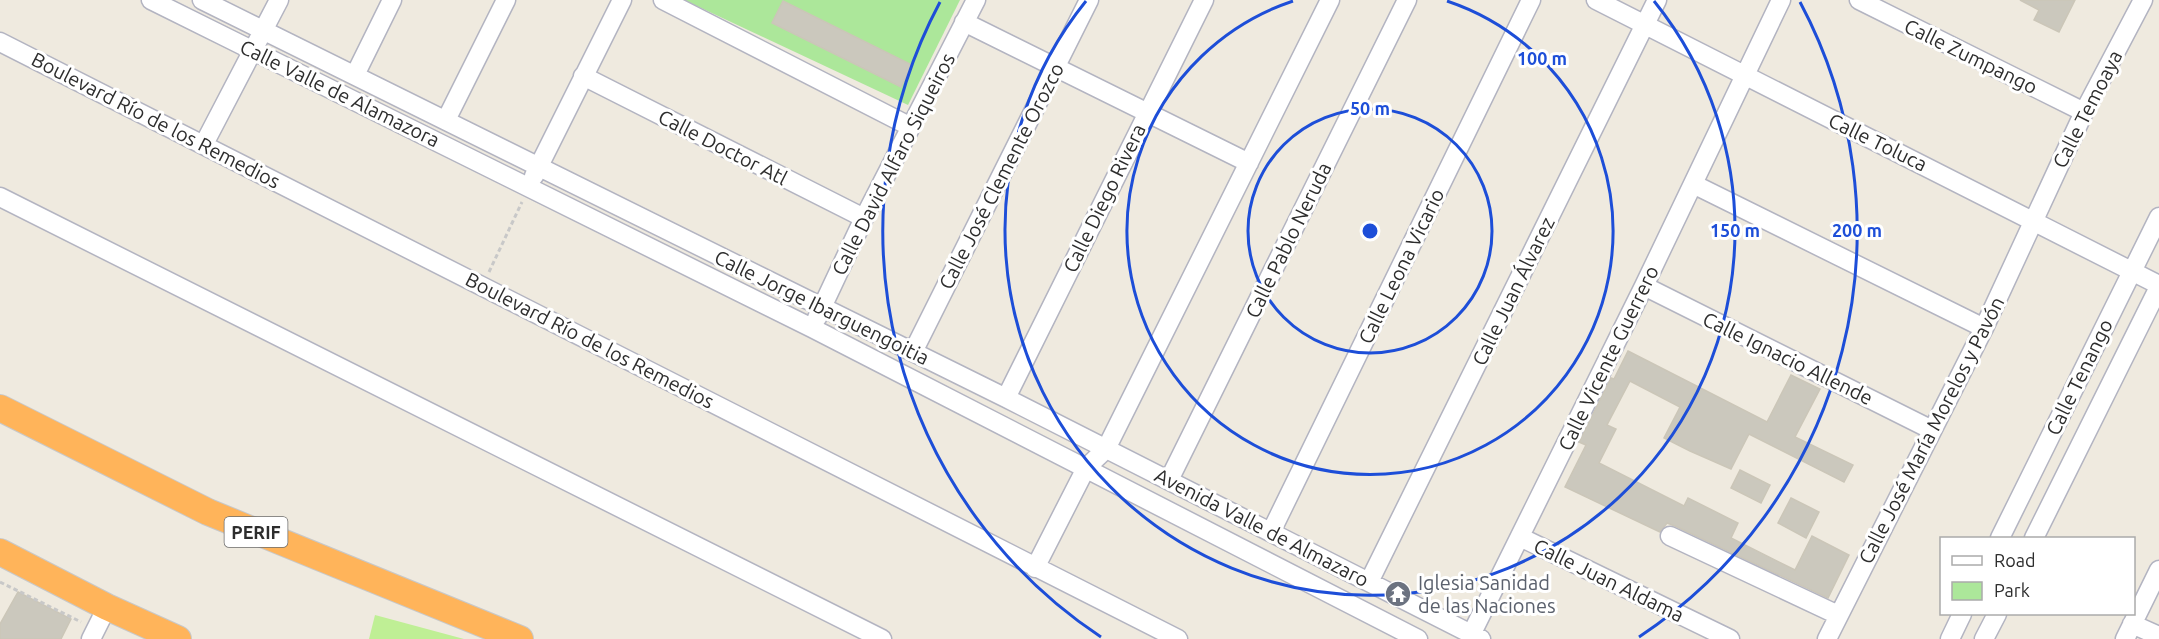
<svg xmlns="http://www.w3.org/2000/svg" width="2159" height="639" font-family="Ubuntu,sans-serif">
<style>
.green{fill:#ace79a}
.pitch{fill:#bfef95}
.building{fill:#cbc8bd;stroke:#cbc6b8;stroke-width:1.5}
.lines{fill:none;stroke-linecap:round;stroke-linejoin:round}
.minor-casing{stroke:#b3b4c1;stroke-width:21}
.highway-casing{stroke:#c8c8c8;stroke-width:28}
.path{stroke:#c8c8c8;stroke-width:3;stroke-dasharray:4.5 3;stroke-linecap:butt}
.minor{stroke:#fff;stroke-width:18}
.highway{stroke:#ffb45a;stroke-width:26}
.ring{fill:none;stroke:#1d4ed8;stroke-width:3}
.labels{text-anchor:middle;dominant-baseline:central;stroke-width:6;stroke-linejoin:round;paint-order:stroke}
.shield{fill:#fff;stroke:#6c6c6c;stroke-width:1.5}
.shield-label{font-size:18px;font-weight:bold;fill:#2d2d2d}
.street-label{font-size:20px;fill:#2d2d2d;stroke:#fff}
.worship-label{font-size:20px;fill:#5b616d;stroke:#fff;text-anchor:start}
.centre{fill:#1d4ed8;stroke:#fff;stroke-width:3}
.ring-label{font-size:18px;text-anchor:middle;font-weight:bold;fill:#1d4ed8;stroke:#fff;stroke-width:6;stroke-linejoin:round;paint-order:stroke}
</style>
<rect width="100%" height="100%" fill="#efeadf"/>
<path class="green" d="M684,0H960L908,105Z"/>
<path class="pitch" d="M375,615L464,639H369Z"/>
<path class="building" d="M2020,0H2075L2059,32L2034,20L2039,10Z
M783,1L912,65L901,87L772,23Z
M1628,351L1767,422L1791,375L1820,389L1795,437L1853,465L1844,482L1749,434L1731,469L1690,451L1664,438L1680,407L1630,381L1607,425L1616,429L1599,463L1684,506L1688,498L1738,523L1731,538L1795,570L1812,536L1849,555L1828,598L1675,526L1667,523L1660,532L1565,487L1586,445L1579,442L1611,378L1614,379Z
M1740,470L1770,485L1761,503L1731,488Z
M1791,498L1819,512L1806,538L1778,523Z
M18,592L71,619L61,639H0V624Z"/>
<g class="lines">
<g class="minor-casing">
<path id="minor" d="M151,0L812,328L1418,639
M202,0L1006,398L1481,639
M663,0L911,127
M1596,0L2159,285
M1859,0L2084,112
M964,22L1249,163
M0,42L1178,639
M355,75L392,0
M583,76L864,218
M446,120L506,0
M204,144L279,0
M534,176L622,0
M1693,184L1984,328
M0,197L882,639
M1644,286L1932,430
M817,318L864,218L976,0
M913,352L1089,0
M1006,398L1204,0
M1169,480L1407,0
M1271,532L1531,0
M1670,536L1838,615
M1520,537L1730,639
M2000,538L2159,217
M2034,538L2159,287
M1035,568L1086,468L1106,449L1330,0
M1369,582L1657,0
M2132,624L2159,636
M91,639L107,607
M1469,639L1644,286L1781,0
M1827,639L1984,328L2084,112L2143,0
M1950,639L1962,614
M1984,639L1997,614
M2125,639L2159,570"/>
</g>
<g class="highway-casing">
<path id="highway" d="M0,408L208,512L520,639
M0,552L107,607L178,639"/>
</g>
<path class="path" d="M489,272L522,202
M0,582L81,622"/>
<use href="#minor" class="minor"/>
<use href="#highway" class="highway"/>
</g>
<g class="ring">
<circle cx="1370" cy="231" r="122"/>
<path d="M1447 1A243 243 0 1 1 1293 1"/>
<path d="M1654 1A365 365 0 1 1 1086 1"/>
<path d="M1101 637A487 487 0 0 1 940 2M1800 2A487 487 0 0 1 1639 637"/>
</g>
<defs>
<g id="temple-disc" transform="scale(1.35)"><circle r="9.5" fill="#6b7280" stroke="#fff"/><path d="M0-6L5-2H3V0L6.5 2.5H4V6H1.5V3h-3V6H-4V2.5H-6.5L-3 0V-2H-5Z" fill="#fff"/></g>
</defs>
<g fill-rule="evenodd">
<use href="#temple-disc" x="1398" y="594"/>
</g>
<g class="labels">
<rect class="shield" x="224.5" y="517" width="63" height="30" rx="4.5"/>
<g class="shield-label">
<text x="256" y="532">PERIF</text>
</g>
<g class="street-label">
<text transform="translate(1971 56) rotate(26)">Calle Zumpango</text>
<text transform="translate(340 93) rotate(26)">Calle Valle de Alamazora</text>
<text transform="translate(2087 109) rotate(-63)">Calle Temoaya</text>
<text transform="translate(156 120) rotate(27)">Boulevard Río de los Remedios</text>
<text transform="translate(1878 142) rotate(26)">Calle Toluca</text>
<text transform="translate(723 147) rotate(27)">Calle Doctor Atl</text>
<text transform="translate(893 164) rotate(-63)">Calle David Alfaro Siqueiros</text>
<text transform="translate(1001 176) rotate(-63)">Calle José Clemente Orozco</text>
<text transform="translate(1104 198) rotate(-64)">Calle Diego Rivera</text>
<text transform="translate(1288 240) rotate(-64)">Calle Pablo Neruda</text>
<text transform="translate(1401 266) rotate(-64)">Calle Leona Vicario</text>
<text transform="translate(1513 291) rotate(-64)">Calle Juan Álvarez</text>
<text transform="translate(822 307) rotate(26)">Calle Jorge Ibarguengoitia</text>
<text transform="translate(590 340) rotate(27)">Boulevard Río de los Remedios</text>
<text transform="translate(1608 358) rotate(-64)">Calle Vicente Guerrero</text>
<text transform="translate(1788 358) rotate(26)">Calle Ignacio Allende</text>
<text transform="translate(2079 377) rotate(-64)">Calle Tenango</text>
<text transform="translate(1931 430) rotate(-63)">Calle José María Morelos y Pavón</text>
<text transform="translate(1262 527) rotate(27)">Avenida Valle de Almazaro</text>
<text transform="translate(1609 580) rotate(26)">Calle Juan Aldama</text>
</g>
<g class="worship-label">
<text x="1418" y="582">Iglesia Sanidad<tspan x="1418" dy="23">de las Naciones</tspan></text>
</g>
</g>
<circle cx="1370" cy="231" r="9" class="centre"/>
<g class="ring-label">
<text x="1542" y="65">100 m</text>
<text x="1370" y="115">50 m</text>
<text x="1735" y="237">150 m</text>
<text x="1857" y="237">200 m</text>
</g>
<rect x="1940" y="537" width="195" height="78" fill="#ffffff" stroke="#ababab" stroke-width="1.5"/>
<rect x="1952" y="556" width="30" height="9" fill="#ffffff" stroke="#ababab" stroke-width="1.5"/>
<text x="1994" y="567" font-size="18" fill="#2d2d2d">Road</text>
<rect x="1952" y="582" width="30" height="18" fill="#ace79a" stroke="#ababab" stroke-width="1.5"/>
<text x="1994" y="597" font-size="18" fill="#2d2d2d">Park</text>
</svg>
